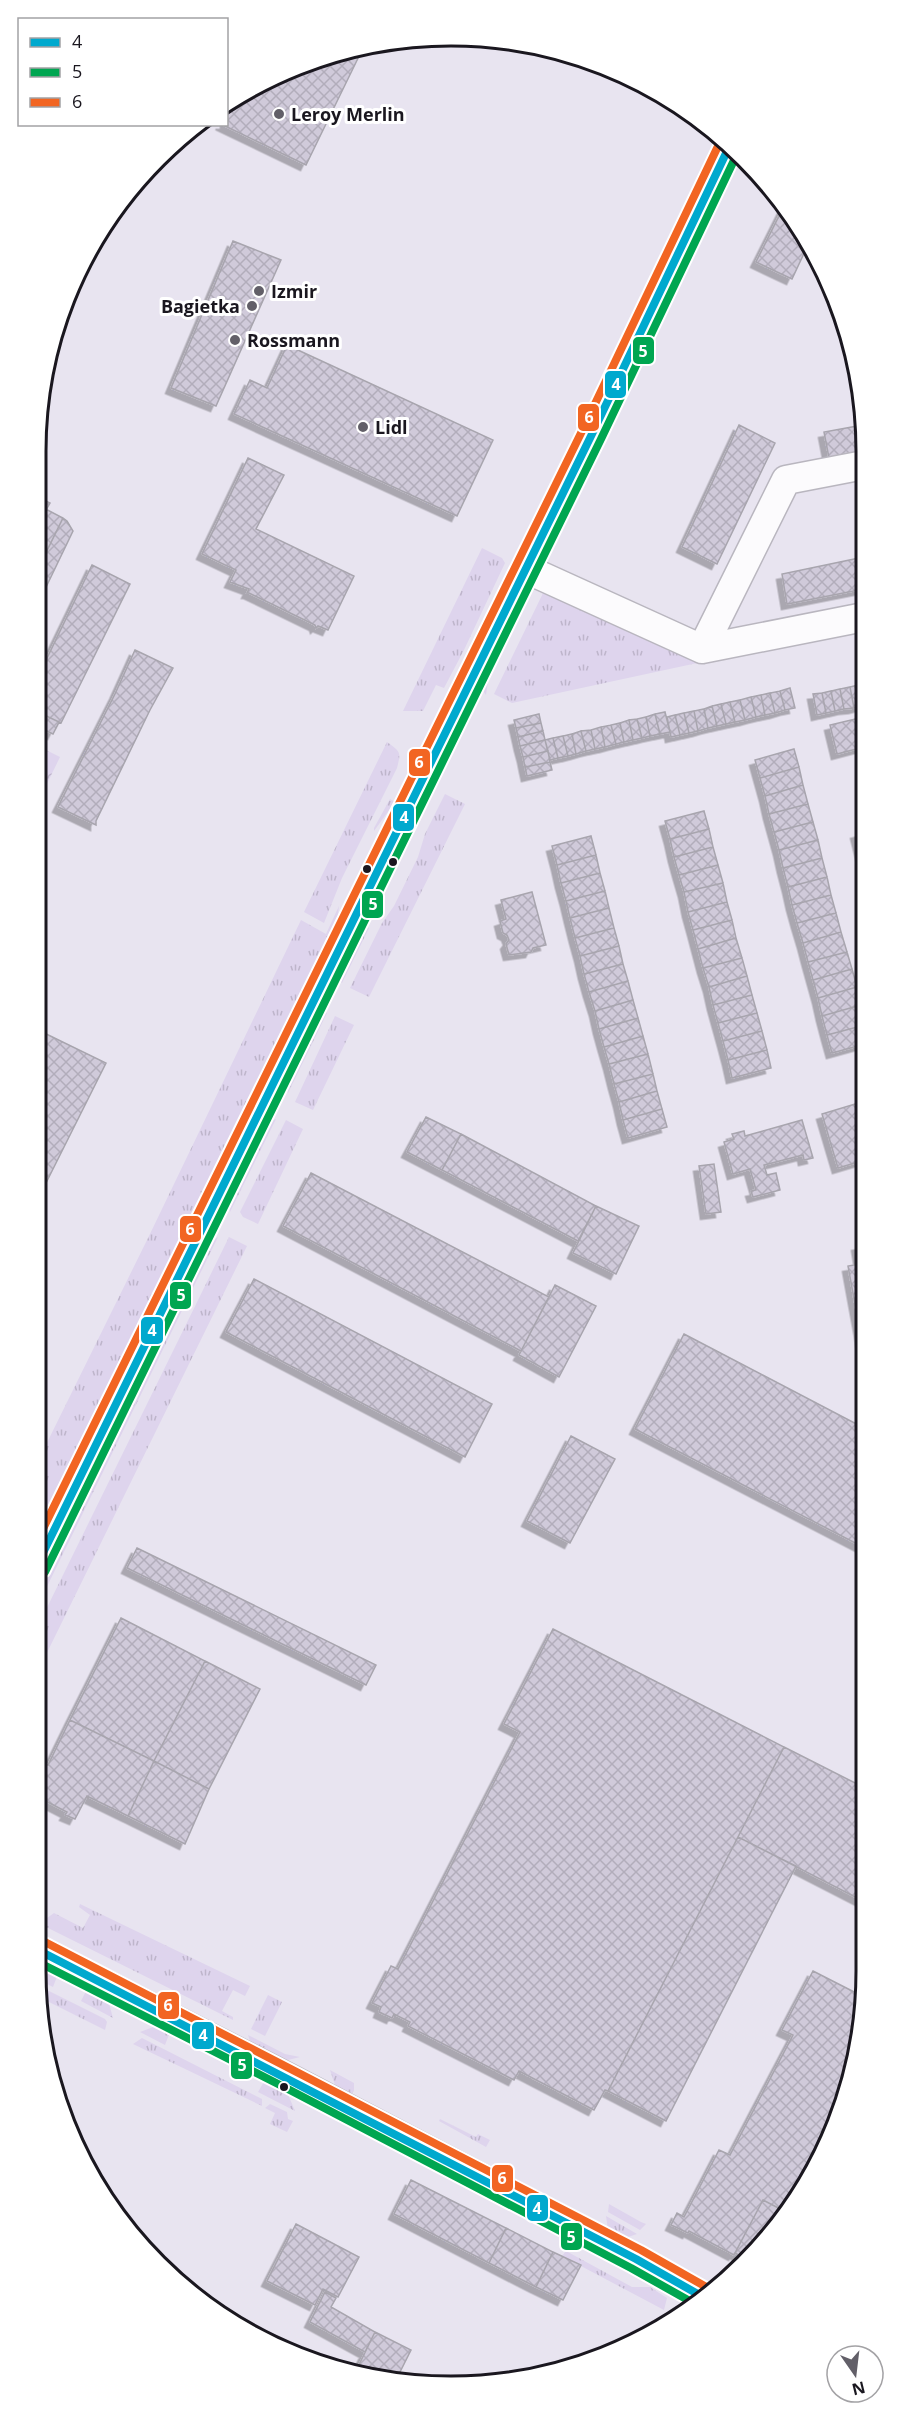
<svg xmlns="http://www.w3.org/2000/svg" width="903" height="2422" font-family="'Open Sans',sans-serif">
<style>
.grass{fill:url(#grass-tufts)}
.forest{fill:url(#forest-crowns)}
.building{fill:url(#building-cross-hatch);stroke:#a8a5ae;stroke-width:1.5;filter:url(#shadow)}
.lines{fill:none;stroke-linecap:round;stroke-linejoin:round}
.minor-casing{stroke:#b9b6bf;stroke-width:31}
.minor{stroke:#fcfbfd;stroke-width:28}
.bus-1-casing{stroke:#fff;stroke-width:12}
.bus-2-casing{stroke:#fff;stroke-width:12}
.bus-3-casing{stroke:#fff;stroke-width:12}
.bus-1{stroke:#00a9ce;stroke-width:8}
.bus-2{stroke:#00a651;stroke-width:8}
.bus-3{stroke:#f26522;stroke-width:8}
.poi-dot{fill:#625f68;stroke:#fff;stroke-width:2}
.bus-dot{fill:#1a171f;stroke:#fff;stroke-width:2}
.labels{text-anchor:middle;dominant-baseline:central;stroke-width:6;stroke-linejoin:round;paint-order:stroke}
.poi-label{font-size:18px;font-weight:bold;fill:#1a171f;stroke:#fff;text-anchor:start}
.rim{fill:none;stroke:#1a171f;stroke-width:3}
.line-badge{stroke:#fff;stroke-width:2}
.badge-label{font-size:16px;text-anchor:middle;font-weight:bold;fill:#fff}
</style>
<defs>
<pattern id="grass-tufts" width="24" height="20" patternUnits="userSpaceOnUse" patternTransform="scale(1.5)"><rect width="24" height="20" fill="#ded4ed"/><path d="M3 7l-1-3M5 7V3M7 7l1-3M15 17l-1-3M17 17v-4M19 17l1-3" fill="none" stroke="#beb5cb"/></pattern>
<pattern id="forest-crowns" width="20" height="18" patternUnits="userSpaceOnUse" patternTransform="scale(1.5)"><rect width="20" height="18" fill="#ded4ed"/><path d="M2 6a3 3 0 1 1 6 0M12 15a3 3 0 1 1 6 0" fill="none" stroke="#beb5cb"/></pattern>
<pattern id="building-cross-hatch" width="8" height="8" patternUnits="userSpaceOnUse" patternTransform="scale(1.5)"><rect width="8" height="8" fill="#d0cada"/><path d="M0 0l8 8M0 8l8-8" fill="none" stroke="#b2adbb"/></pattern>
<filter id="shadow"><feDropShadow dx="-5.5" dy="5.5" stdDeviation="0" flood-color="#0004"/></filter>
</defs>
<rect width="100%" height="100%" fill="#e8e4f0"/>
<path class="grass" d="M482,548L502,558L505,563L464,650L444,688L436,685L423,711H403Z
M537,582L488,681L486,695L483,691V680L529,584Z
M545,589L702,662L512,703L494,694Z
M387,742C401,752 401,752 397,768L342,878L324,923L304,912Z
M445,794L465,804L369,997L350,988L382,923L394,906L418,857L425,834Z
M390,799L395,802L374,831V828Z
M339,906L337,923L36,1539V1465L149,1236L301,920L326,934Z
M367,927L369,928L342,983L339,980L355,944Z
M325,1012L327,1013L288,1093L286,1087L321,1014Z
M335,1016L354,1025L313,1110L295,1102Z
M276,1119L230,1212L228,1203L269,1121Z
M286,1120L303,1129L258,1224L243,1217L240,1212Z
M218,1237L36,1609V1595L189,1282L210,1242Z
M229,1237L247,1246L36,1675V1630Z
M80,1904L250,1986L245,1996L233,1990L222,2011L233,2017V2020L44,1926L47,1918L54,1913L83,1928L90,1915L79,1907Z
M45,1968L58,1974L53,1987L37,1979L36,1970Z
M39,1986L105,2019L107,2022L105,2030L41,1998Z
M92,1989L108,2000L113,2018L81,2001L86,1991Z
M268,1995L282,2002L265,2036L251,2029Z
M156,2026L170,2032L165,2045L140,2032Z
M248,2035L285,2054L300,2057L284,2061L251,2044Z
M142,2038L262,2099V2106L133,2044Z
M330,2070L354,2083V2090L350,2097L336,2088Z
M265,2080L287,2092L295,2111L258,2092Z
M270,2104L287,2112L288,2119L293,2121L287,2132L270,2124L275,2113L265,2108Z
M440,2119L476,2137L478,2134L490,2140L486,2147L439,2121Z
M609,2204L641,2222L646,2224L640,2230L608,2212Z
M606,2216L637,2234L622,2239L608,2230Z
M566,2251L632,2287H650L667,2298L664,2310L562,2256Z"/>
<path class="forest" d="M36,745L60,757L43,792L36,789Z"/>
<path class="building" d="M363,48L306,165L221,124H226V104L244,91L318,58Z
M783,208L807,247L792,279L756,262Z
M233,241L281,260L216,406L171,388Z
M287,345L493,440L457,516L234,414L250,380L267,388Z
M739,425L775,443L717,564L682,547Z
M863,425L864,452L829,458L824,432Z
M248,458L284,475L256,529L354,576L328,630L318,626L316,628L315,625L249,593H247L249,589L230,582L236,570L202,554Z
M36,496L50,503L46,510L36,504Z
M36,504L63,518L36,573Z
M63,518L67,521L73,531L36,608V573Z
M864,557V589L787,604L782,574Z
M92,565L130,584L61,723L36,711V681Z
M135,650L173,668L150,710L96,821V825L58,807L115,694Z
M864,684V705L862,706L858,685Z
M858,685L862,706L854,708L850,687Z
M850,687L854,708L844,709L840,689Z
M790,688L795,708L785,710L780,691Z
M840,689L844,709L835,711L831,691Z
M780,691L785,710L775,713L770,693Z
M831,691L835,711L826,713L822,693Z
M770,693L775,713L765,715L761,695Z
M822,693L826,713L817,715L813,694Z
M761,695L765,715L756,717L751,697Z
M751,697L756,717L745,720L740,700Z
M740,700L745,720L735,722L730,702Z
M730,702L735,722L726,724L721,704Z
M721,704L726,724L717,726L712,706Z
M712,706L717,726L708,728L704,709Z
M704,709L708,728L698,731L694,711Z
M36,711L59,722L53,734L36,726Z
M694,711L698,731L689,733L684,713Z
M665,712L670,732L660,734L655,714Z
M684,713L689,733L680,735L675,715Z
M539,714L541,723L516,728L514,720Z
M655,714L660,734L650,736L646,717Z
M675,715L680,735L671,737L667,717Z
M646,717L650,736L642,738L637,719Z
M864,717V747L837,754L830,725Z
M637,719L642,738L633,740L629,720Z
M629,720L633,740L624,742L620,723Z
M541,723L543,731L518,737L516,728Z
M620,723L624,742L616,744L611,725Z
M611,725L616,744L605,747L601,727Z
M601,727L605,747L595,749L591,730Z
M591,730L595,749L586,751L581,731Z
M543,731L545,740L520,746L518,737Z
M581,731L586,751L576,754L572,734Z
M572,734L576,754L568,756L563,736Z
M563,736L568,756L558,758L553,738Z
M553,738L558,758L550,760L545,740Z
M545,740L548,751L523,757L520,746Z
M794,749L799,767L760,778L755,760Z
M548,751L550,762L525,767L523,757Z
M550,762L552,770L527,776L525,767Z
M799,767L803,785L765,796L760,778Z
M803,785L808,804L769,814L765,796Z
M808,804L813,822L774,832L769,814Z
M704,811L709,829L670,839L665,821Z
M813,822L818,840L779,850L774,832Z
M709,829L713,847L674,857L670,839Z
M864,831V861H863L856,833Z
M591,836L596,855L557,865L552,846Z
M818,840L822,858L783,868L779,850Z
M713,847L718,865L679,875L674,857Z
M596,855L600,873L561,883L557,865Z
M822,858L827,877L788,887L783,868Z
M718,865L723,883L684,892L679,875Z
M600,873L605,891L566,901L561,883Z
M827,877L831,895L792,905L788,887Z
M723,883L727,902L688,912L684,892Z
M605,891L609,908L570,918L566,901Z
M532,892L546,945L533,948L531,952L509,955L506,944L509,940L507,935L503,933L500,921L506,919L501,900Z
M831,895L836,913L797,923L792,905Z
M727,902L732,920L693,930L688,912Z
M609,908L614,928L575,938L570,918Z
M836,913L841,932L803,943L797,923Z
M732,920L736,938L698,949L693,930Z
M614,928L619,946L580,956L575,938Z
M841,932L847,952L808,962L803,943Z
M736,938L742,958L703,968L698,949Z
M619,946L623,964L584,974L580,956Z
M847,952L852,969L813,980L808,962Z
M742,958L747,976L709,987L703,968Z
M623,964L628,981L589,992L584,974Z
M852,969L857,987L818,998L813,980Z
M747,976L752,995L713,1005L709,987Z
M628,981L633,1000L595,1011L589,992Z
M857,987L861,1005L822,1016L818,998Z
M752,995L757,1013L718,1023L713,1005Z
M633,1000L638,1018L599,1029L595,1011Z
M861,1005L865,1025L827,1035L822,1016Z
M757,1013L762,1031L723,1041L718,1023Z
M638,1018L643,1036L604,1047L599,1029Z
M865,1025V1044L832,1053L827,1035Z
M36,1029L106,1063L36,1203Z
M762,1031L767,1050L728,1060L723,1041Z
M643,1036L648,1054L609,1064L604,1047Z
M767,1050L771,1068L732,1078L728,1060Z
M648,1054L653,1074L614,1084L609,1064Z
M653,1074L657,1091L619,1102L614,1084Z
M657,1091L662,1109L623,1120L619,1102Z
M865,1101V1160L838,1168L822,1114Z
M662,1109L667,1127L628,1138L623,1120Z
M426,1117L461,1134L442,1170L407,1152Z
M802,1120L813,1158L804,1160L803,1155L764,1165L767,1175L776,1173L780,1190L753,1197L751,1191L756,1190L750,1169L733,1174L724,1142L734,1139L732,1134L744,1131L745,1136Z
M461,1134L596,1206L578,1241L442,1170Z
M714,1164L721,1212L706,1214L699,1166Z
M311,1173L549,1297L521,1351L283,1226Z
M596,1206L639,1226L616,1274L573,1253Z
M862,1235H865L866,1331L860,1332L848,1266L860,1264L857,1245L863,1244Z
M254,1279L492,1404L465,1457L226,1332Z
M555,1285L596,1306L559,1377L519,1355Z
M866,1331V1370L860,1332Z
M684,1334L866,1429V1536L861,1546L635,1429Z
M571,1436L615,1459L570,1543L527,1521Z
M137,1548L376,1665L366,1685L127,1568Z
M121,1618L205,1661L154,1761L70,1720Z
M553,1629L784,1747L608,2091L605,2090L594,2110L519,2071L514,2080L408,2026L410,2022L394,2014L392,2018L379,2012L381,2007L372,2003L391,1966L398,1969L520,1732L504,1724Z
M205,1661L260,1689L209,1789L154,1761Z
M70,1720L154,1761L128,1816L87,1796L75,1819L65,1815L67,1812L36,1796V1768L40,1761L48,1765Z
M784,1747L867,1789V1903L738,1837Z
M154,1761L209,1789L185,1844L128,1816Z
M738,1837L796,1866L666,2121L608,2091Z
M813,1971L864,1997L853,2078L824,2155L788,2213L763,2200L734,2255L689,2231L688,2233L671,2225L677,2213L684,2217L719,2150L730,2155L793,2035L782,2030Z
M411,2180L506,2228L489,2263L394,2214Z
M763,2200L788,2213L781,2223L744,2258L735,2253Z
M296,2224L359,2257L338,2297L323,2289L315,2305L267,2281Z
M506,2228L553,2252L536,2287L489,2263Z
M553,2252L581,2265L563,2300L536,2287Z
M325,2292L336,2298L331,2307L375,2332L365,2352L310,2322Z
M375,2332L411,2350L395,2382L355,2373Z"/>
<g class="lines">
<g class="minor-casing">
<path id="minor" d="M526,569L702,649L864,617
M702,649L786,480L864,465
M36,1567L592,434L729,147
M36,1949L289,2078L636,2259L703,2297"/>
</g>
<use href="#minor" class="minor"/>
<g class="bus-1-casing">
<path id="bus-1" d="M36,1567L592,434L729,147
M36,1949L636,2259L703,2297"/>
</g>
<g class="bus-2-casing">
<path id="bus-2" d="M45,1572L601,439L737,154
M36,1961L284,2087L631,2268L695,2304"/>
</g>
<g class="bus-3-casing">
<path id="bus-3" d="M36,1543L583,429L720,142
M41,1940L641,2250L708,2288"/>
</g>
<use href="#bus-1" class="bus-1"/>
<use href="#bus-2" class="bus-2"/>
<use href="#bus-3" class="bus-3"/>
</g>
<g class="poi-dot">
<circle cx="279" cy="114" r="6"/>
<circle cx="259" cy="291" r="6"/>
<circle cx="252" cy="306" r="6"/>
<circle cx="235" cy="340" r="6"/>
<circle cx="363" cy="427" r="6"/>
</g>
<g class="bus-dot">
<circle cx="393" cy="862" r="5"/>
<circle cx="367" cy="869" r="5"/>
<circle cx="284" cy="2087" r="5"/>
</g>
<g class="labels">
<g class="poi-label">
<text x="291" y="114">Leroy Merlin</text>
<text x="271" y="291">Izmir</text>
<text x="240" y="306" text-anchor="end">Bagietka</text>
<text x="247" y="340">Rossmann</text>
<text x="375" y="427">Lidl</text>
</g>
</g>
<path d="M0 0H903V2422H0ZM451 46H451A405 405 0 0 1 856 451V1971A405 405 0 0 1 451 2376H451A405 405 0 0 1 46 1971V451A405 405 0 0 1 451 46Z" fill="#fff" fill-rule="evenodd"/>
<path class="rim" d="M451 46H451A405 405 0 0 1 856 451V1971A405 405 0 0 1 451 2376H451A405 405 0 0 1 46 1971V451A405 405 0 0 1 451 46Z"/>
<g class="line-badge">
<rect x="632" y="336" width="23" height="29" rx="6" fill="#00a651"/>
<rect x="604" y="370" width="23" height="29" rx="6" fill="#00a9ce"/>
<rect x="577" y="403" width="23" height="29" rx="6" fill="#f26522"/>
<rect x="408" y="748" width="23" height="29" rx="6" fill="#f26522"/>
<rect x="392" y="803" width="23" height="29" rx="6" fill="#00a9ce"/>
<rect x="361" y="890" width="23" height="29" rx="6" fill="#00a651"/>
<rect x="179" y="1215" width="23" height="28" rx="6" fill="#f26522"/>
<rect x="169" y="1281" width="23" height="29" rx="6" fill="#00a651"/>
<rect x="140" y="1316" width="24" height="29" rx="6" fill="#00a9ce"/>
<rect x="157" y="1991" width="23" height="29" rx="6" fill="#f26522"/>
<rect x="191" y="2021" width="24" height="29" rx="6" fill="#00a9ce"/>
<rect x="230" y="2051" width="23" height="29" rx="6" fill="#00a651"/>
<rect x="491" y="2164" width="23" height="29" rx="6" fill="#f26522"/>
<rect x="526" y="2194" width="23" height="28" rx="6" fill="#00a9ce"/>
<rect x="560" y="2222" width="23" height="29" rx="6" fill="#00a651"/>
</g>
<g class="badge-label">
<text x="643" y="357">5</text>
<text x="616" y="390">4</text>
<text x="589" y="423">6</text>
<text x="419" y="768">6</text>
<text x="404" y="823">4</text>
<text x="373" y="910">5</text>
<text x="190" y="1235">6</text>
<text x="181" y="1301">5</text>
<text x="152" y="1336">4</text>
<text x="168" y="2011">6</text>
<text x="203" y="2041">4</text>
<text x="242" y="2071">5</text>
<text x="502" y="2184">6</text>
<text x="537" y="2214">4</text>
<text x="571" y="2243">5</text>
</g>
<rect x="18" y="18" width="210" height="108" fill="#ffffff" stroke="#a3a2a5" stroke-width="1.5"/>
<rect x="30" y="38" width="30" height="9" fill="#00a9ce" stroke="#a3a2a5" stroke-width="1.5"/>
<text x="72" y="48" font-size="18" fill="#1a171f">4</text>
<rect x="30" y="68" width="30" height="9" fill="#00a651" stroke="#a3a2a5" stroke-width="1.5"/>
<text x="72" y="78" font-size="18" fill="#1a171f">5</text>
<rect x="30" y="98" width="30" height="9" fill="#f26522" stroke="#a3a2a5" stroke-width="1.5"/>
<text x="72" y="108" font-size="18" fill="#1a171f">6</text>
<g transform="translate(855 2374) rotate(166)"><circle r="28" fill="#ffffff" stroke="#a3a2a5" stroke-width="1.5"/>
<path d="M0-4.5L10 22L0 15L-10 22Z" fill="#625f68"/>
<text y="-9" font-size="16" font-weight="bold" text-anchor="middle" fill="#1a171f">N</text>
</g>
</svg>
